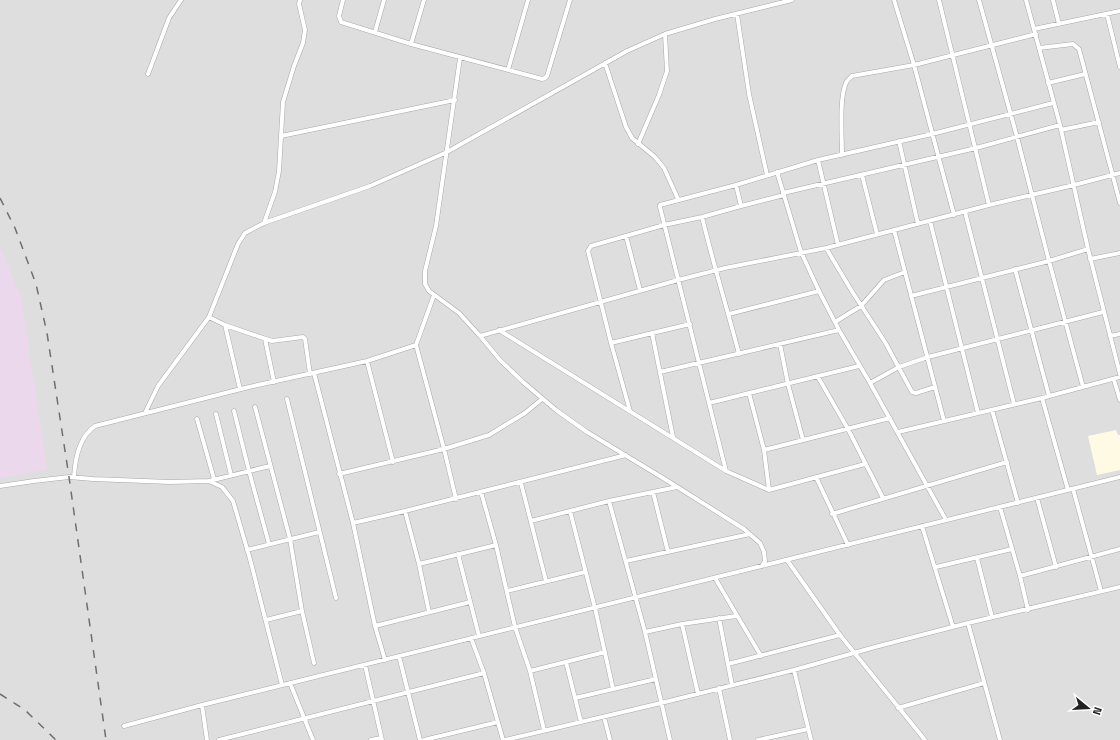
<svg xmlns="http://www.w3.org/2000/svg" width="1120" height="740" font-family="'Titillium Web',sans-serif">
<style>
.residential{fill:#dfdede}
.industrial{fill:#ecd8ec}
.education{fill:#fffae3}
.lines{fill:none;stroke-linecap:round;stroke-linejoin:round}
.street-casing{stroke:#a8a8a8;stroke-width:5}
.street{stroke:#fff;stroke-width:4}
.rail{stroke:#6f6f6f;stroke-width:1.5;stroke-dasharray:8 8;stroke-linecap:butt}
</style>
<rect width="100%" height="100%" fill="#f2ede7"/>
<path class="residential" d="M0,0H1120V740H0Z"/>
<path class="industrial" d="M0,247L21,297L47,469L0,478Z"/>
<path class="education" d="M1116,430L1118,435H1120V470L1097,475L1088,436Z"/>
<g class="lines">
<g class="street-casing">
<path id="street" d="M343,0L339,16L341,22L411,44L542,79L545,78L547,76L570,0
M894,0L914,65L954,215
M939,0L989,205
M979,0L1017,137L1049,261L1083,387
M1026,0L1060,125L1088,249L1120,374
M1053,0L1059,24
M737,14L749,94L767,175
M1107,14L1120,67
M1034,29L1120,11
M375,32L384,0
M411,44L424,0
M1039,48L1073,44L1079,49L1120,203
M460,58L436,226L425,271V284L429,291L459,313L480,336L500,360L523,382L556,410L587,432L663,478L744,529L760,543L764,552L765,561L762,566
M605,63L626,127L632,138L655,157L664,168L678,199
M508,70L528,0
M148,74L169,18L181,0
M1048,83L1085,74
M1061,130L1099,122
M281,136L455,100
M899,141L918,224
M638,144L659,95L667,71L665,34
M842,155C842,136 839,98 846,83C847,80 850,78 852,76L914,65L1036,34
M818,160L838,245
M777,172L801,252L819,291L839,330L870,383L946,520
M862,175L877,234
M736,185L741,206
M783,193L976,148L1060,125
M965,212L1014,404
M702,217C713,263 727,308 739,354
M930,221L978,413
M264,223L275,192L279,171L283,102L294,66L303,43L305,30L299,4L300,0
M894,230L944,421
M626,236L640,290
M826,248L853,293L885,342L912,392L916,393L935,387
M1090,259L1120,253
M1015,269L1049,396
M911,296L1049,261L1088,249
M729,314L819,291
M209,317L225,325L272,341L303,337L305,339L310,374
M835,322L861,306L884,280L905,272
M225,325L240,389
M499,330L726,471L769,490L865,464
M652,333L673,437
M480,336L678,280L725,268L826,248L989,205L1074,185L1120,173
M1110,336L1120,334
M265,339L274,382
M611,343L690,324
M780,344L788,384L803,440
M416,345L444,449L456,499
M367,361L393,462
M660,372L839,330
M314,373L353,523L375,626L385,660
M818,377L848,429L883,498
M1114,380L1120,400
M870,383L899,367L928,357L1103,312
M749,393L764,450L769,490
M1042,398L1068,490
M287,399L336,598
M709,403L859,366
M255,407L290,539L302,611L314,663
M992,410L1018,503
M234,411L249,471L269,544
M630,411L611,343L588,251L591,246L664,225L702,217L741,206L784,195
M145,413L158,386L209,317L238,244L245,233L264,223L370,186L447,152L627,51L665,34L715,19L792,0
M216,414L231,475
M197,419L214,479
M898,432L1042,398L1120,377
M764,450L890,418
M726,471L660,207V205L736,185L818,160L932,134L1053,103
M339,474L444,449L489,435L525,413L542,399
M74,477C75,459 79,437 95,426L249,387L367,361L416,345L434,295
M816,477L848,545
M209,481L270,466
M521,483L546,581
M0,486L34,481L69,477L93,479L170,482L209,481L222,487L233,501L250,559L282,685
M1073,489L1101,591
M481,492L496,545L515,627L530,671L544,730
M653,492L668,552
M1037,498L1056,567
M609,501L645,632L670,740
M1000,507L1020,576L1028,610
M405,511L419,564L429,612
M570,511L595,608L613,689
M832,514L1007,462
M531,521L609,501L677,487
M353,523L405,511L626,455
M922,526L953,627
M247,550L319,532
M458,554L479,636
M977,558L992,617
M787,560L840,635L925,740
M626,561L750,534
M419,564L496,545
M936,567L1012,549
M1020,576L1120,549
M715,578L761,656
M507,591L585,572
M719,618L732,685
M266,620L302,611
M968,623L1000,740
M682,624L698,694
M375,626L470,602
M645,632L682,624L736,616
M471,638L484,673L503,740
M399,656L420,740
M566,662L581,722
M728,664L840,635
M365,665L382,740
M794,670L811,740
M530,671L605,652
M290,683L313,740
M719,688L730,740
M575,698L656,679
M202,705L207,740
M898,708L984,683
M604,717L610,740
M124,726L202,705L1120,477
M219,740L484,673
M371,740L381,738
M424,740L498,722
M505,740L661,703L794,670L875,647L968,623L1120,587
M758,740L808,729"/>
</g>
<use href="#street" class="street"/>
<path class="rail" d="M0,198L15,228L36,284L47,333L69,477L106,740
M0,694L25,710L56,740"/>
</g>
<g transform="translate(1088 708) rotate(108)" stroke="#ffffff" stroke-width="3" paint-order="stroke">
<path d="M0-3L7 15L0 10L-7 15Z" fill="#212121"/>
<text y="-6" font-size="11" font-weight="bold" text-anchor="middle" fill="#212121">N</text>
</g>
</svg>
